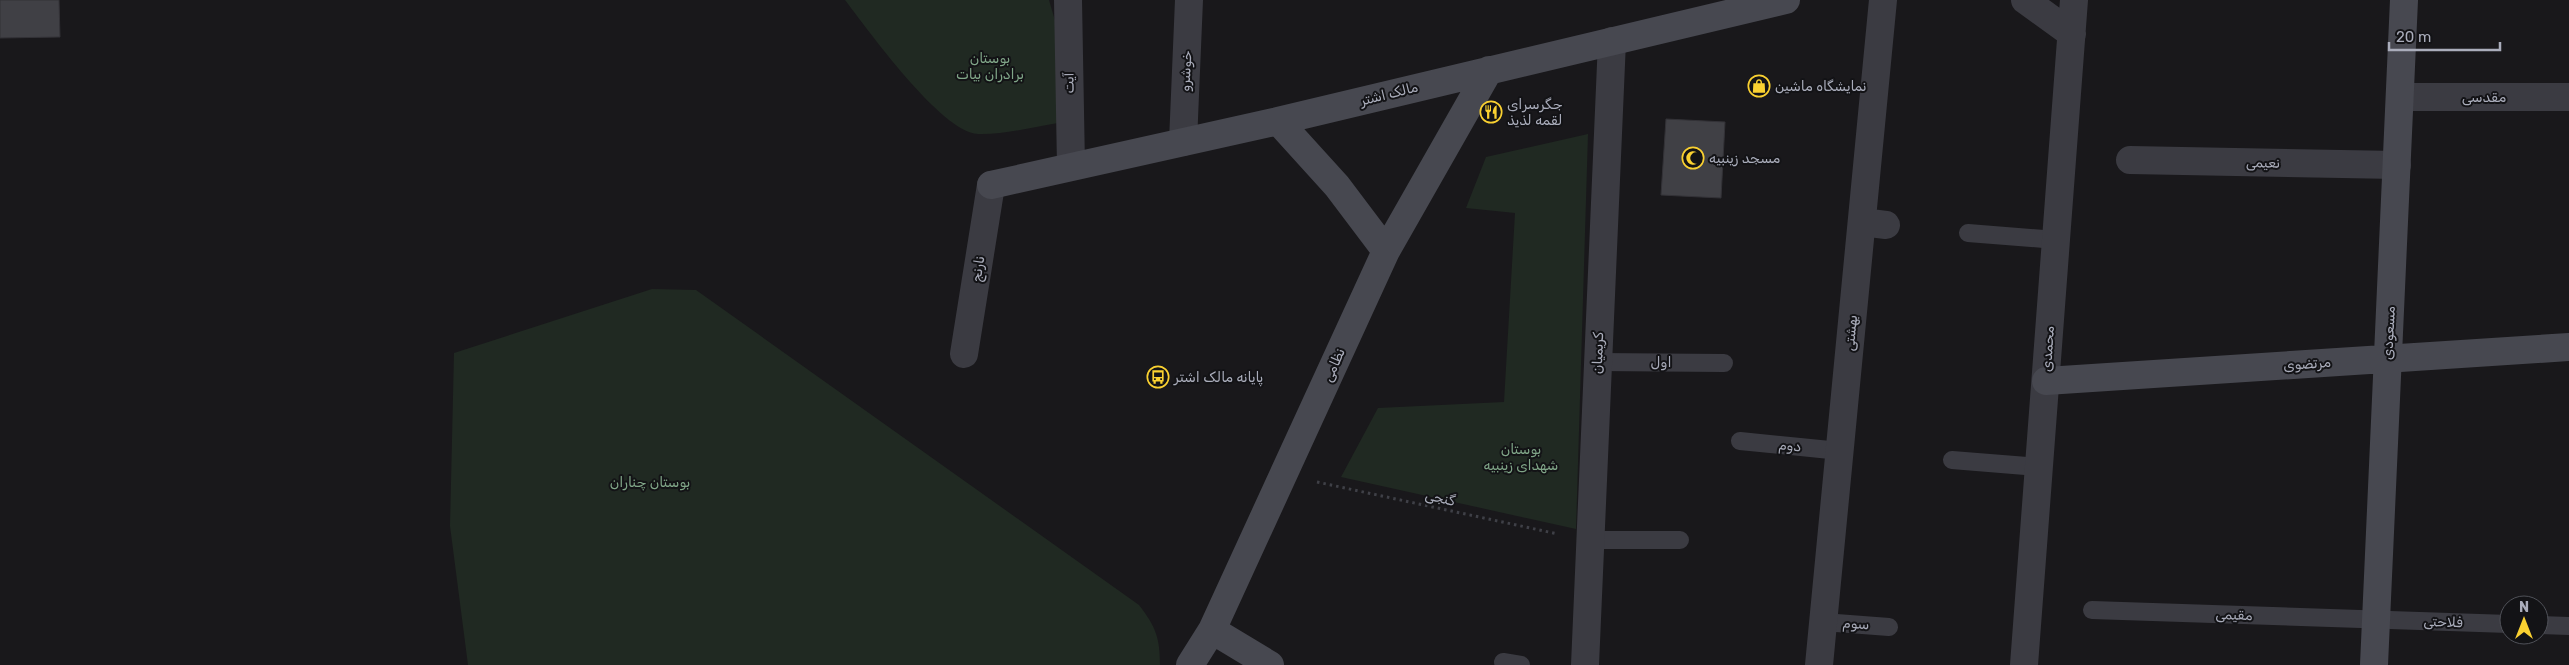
<svg xmlns="http://www.w3.org/2000/svg" width="2569" height="665" font-family="Rubik,Vazirmatn,sans-serif">
<style>
.green{fill:#202922}
.building{fill:#404045;stroke:#333237}
.lines{fill:none;stroke-linecap:round;stroke-linejoin:round}
.path{stroke:#3f4047;stroke-width:3;stroke-dasharray:2.5 4;stroke-linecap:butt}
.lane{stroke:#3b3b42;stroke-width:18}
.street{stroke:#3b3b42;stroke-width:28}
.secondary{stroke:#474850;stroke-width:28}
.labels{text-anchor:middle;dominant-baseline:central;stroke-width:4;stroke-linejoin:round;paint-order:stroke}
.park-label{font-size:14px;fill:#80a688;stroke:#131316}
.street-label{font-size:14px;fill:#aaadbb;stroke:#131316}
.poi-label{font-size:14px;fill:#aaadbb;stroke:#131316;text-anchor:start}
</style>
<rect width="100%" height="100%" fill="#19181b"/>
<path class="green" d="M845,0H1049L1056,24L1058,123C1033,127 1002,135 978,134C941,132 868,30 845,0Z
M1588,134L1576,529L1341,477L1378,408L1504,402L1515,213L1466,208L1486,157Z
M652,289L696,290L1139,605C1156,627 1160,638 1160,665H468L450,526L454,353Z"/>
<path class="building" d="M0,0H59L60,37L0,38Z
M1666,119L1725,122L1721,198L1661,195Z"/>
<g class="lines">
<path class="path" d="M1317,482L1558,534"/>
<path class="lane" d="M1968,233L2056,240
M1597,362L1724,363
M1740,441L1840,451
M1952,460L2039,467
M1590,540H1680
M2092,610L2509,624
M1823,622L1889,627
M2539,625L2569,626
M1503,662L1521,665"/>
<path class="street" d="M1068,0L1071,166
M2025,0L2072,34
M2400,97H2569
M1183,142L1189,0
M2130,160L2397,165
M1862,222L1886,225
M964,354L991,185
M1585,665L1612,41
M1819,665L1883,0
M2024,665L2074,0"/>
<path class="secondary" d="M1278,121L1337,186L1386,251
M991,185L1278,121L1786,0
M2046,381L2569,347
M1212,630L1270,665
M1190,665L1212,630L1386,251L1489,70
M2374,665L2404,0"/>
</g>
<defs>
<g id="shop-ring" transform="scale(1.125)"><circle r="9.5" fill="#131316" stroke="#fad131" stroke-width="1.5"/><path d="M-5-2.5h2.3a2.7 3.5 0 0 1 5.4 0H5L5.5 6h-11ZM-1.5-2.5h3a1.5 2.3 0 0 0-3 0Z" fill="#fad131"/></g>
<g id="restaurant-ring" transform="scale(1.125)"><circle r="9.5" fill="#131316" stroke="#fad131" stroke-width="1.5"/><path d="M-5-6h1v4h1v-4h1v4h1v-4h1v5L-1.5 .5V6h-2V.5L-5-1ZM5-6V6H3V1.5H1.5Q1.5-4 5-6Z" fill="#fad131"/></g>
<g id="mosque-ring" transform="scale(1.125)"><circle r="9.5" fill="#131316" stroke="#fad131" stroke-width="1.5"/><path d="M3.5-4.9A6 6 0 1 0 3.5 4.9A5 5 0 1 1 3.5-4.9Z" fill="#fad131"/></g>
<g id="bus-ring" transform="scale(1.125)"><circle r="9.5" fill="#131316" stroke="#fad131" stroke-width="1.5"/><path d="M-5-6H5V4H4V6H2V4H-2V6H-4V4H-5ZM-3.5-4V0h7V-4ZM-3.5 1.2v1.5H-2V1.2ZM2 1.2v1.5H3.5V1.2Z" fill="#fad131"/></g>
</defs>
<g fill-rule="evenodd">
<use href="#shop-ring" x="1759" y="86"/>
<use href="#restaurant-ring" x="1491" y="112"/>
<use href="#mosque-ring" x="1693" y="158"/>
<use href="#bus-ring" x="1158" y="377"/>
</g>
<g class="labels">
<g class="park-label">
<text x="990" y="58">بوستان<tspan x="990" dy="16">برادران بیات</tspan></text>
<text x="1521" y="449">بوستان<tspan x="1521" dy="16">شهدای زینبیه</tspan></text>
<text x="650" y="482">بوستان چناران</text>
</g>
<g class="street-label">
<text transform="translate(1186 71) rotate(-87)">خوشرو</text>
<text transform="translate(1069 83) rotate(-91)">آیت</text>
<text transform="translate(1389 94) rotate(-14)">مالک اشتر</text>
<text x="2484" y="97">مقدسی</text>
<text transform="translate(2263 163) rotate(1)">نعیمی</text>
<text transform="translate(978 269) rotate(-81)">نارنج</text>
<text transform="translate(1851 333) rotate(-85)">بهشتی</text>
<text transform="translate(2389 333) rotate(-87)">مسعودی</text>
<text transform="translate(2048 349) rotate(-86)">محمدی</text>
<text transform="translate(1598 353) rotate(-88)">کریمیان</text>
<text x="1661" y="362">اول</text>
<text transform="translate(2307 364) rotate(-4)">مرتضوی</text>
<text transform="translate(1334 365) rotate(-66)">نظامی</text>
<text transform="translate(1790 446) rotate(6)">دوم</text>
<text transform="translate(1440 498) rotate(13)">گنجی</text>
<text transform="translate(2234 615) rotate(2)">مقیمی</text>
<text transform="translate(2443 622) rotate(2)">فلاحتی</text>
<text transform="translate(1856 624) rotate(4)">سوم</text>
</g>
<g class="poi-label">
<text x="1775" y="86">نمایشگاه ماشین</text>
<text x="1507" y="104">جگرسرای<tspan x="1507" dy="16">لقمه لذیذ</tspan></text>
<text x="1709" y="158">مسجد زینبیه</text>
<text x="1174" y="377">پایانه مالک اشتر</text>
</g>
</g>
<g transform="translate(2524 620)"><circle r="24" fill="#131316" stroke="#4f5158"/>
<path d="M0-4L9 19L0 12L-9 19Z" fill="#fad131"/>
<text y="-8" font-size="14" font-weight="bold" text-anchor="middle" fill="#aaadbb">N</text>
</g>
<path d="M2389 42v8h111v-8" fill="none" stroke="#aaadbb" stroke-width="2.5"/>
<text x="2396" y="42" font-size="15" fill="#aaadbb" stroke="#131316" stroke-width="4" paint-order="stroke">20 m</text>
</svg>
